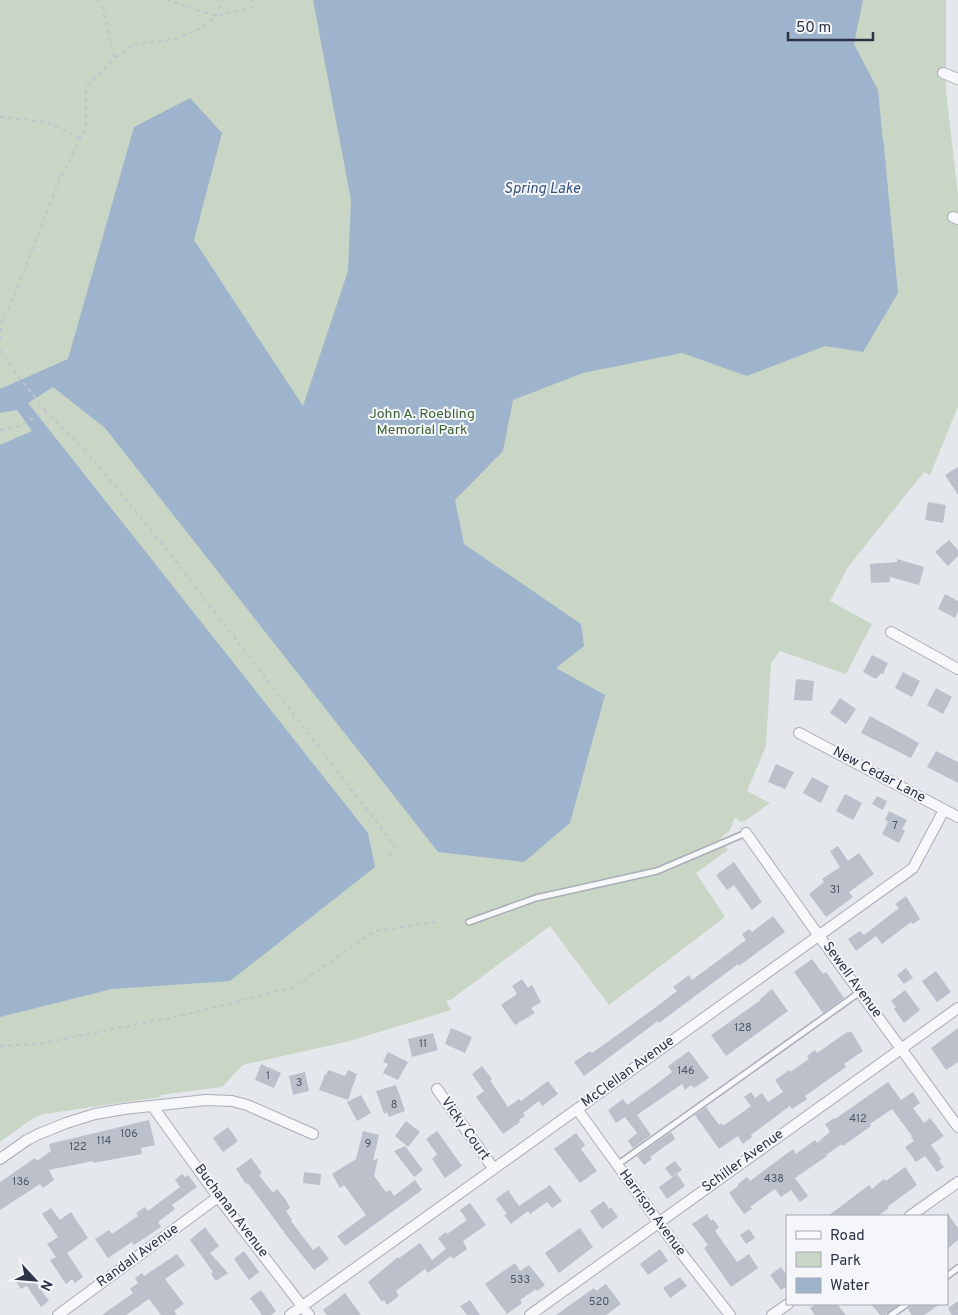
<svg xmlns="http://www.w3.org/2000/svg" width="958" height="1315" font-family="Overpass,sans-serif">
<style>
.green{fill:#c9d6c5}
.water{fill:#9eb3cc}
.building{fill:#bbc0ca}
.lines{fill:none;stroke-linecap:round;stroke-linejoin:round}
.service-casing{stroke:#a9adb7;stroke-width:8}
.minor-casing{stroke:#a9adb7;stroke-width:12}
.path{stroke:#c2c5cb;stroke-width:2;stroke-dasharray:4 4;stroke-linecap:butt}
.service{stroke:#f7f8fa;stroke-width:5}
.minor{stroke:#f7f8fa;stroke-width:10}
.labels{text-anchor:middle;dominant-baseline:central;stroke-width:4;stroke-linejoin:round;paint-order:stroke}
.number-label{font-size:11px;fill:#4f5666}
.park-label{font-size:14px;fill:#3e6137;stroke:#f4f6f9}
.street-label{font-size:14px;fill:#2b3345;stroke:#f4f6f9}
.water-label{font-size:15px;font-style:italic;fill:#33517b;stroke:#f4f6f9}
</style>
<rect width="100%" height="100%" fill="#e4e7ec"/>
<path class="green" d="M0,0H946V91L958,195V406L930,475L924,472L848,567L830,601L872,624L846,674L780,651L771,663L766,746L747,791L770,803L745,821L740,822L735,817L730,830L720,839L728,850L696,873L725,917L609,1005L550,926L452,999L446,1001L451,1010L350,1041L243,1065L222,1087L160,1095L161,1097L44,1114L33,1118L0,1142Z"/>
<path class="water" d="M313,0H863L854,44L878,90L883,142L885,146L884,147L898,293L863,352L825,346L747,376L682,353L583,373L513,400L503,451L455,500L464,544L581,624L584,646L556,668L605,695L570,823L524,862L438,852L105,428L53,387L28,403L368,833L375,867L230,981L112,989L0,1017V445L32,431L17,410L0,413V389L68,359L134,127L190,98L222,133L194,240L303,406L348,271L351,200Z"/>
<path class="building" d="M958,467V495L945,475Z
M928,502L946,505L943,523L925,520Z
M949,540L958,550V556L948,566L935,552Z
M897,559L924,567L919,585L890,577V582L871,583L870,564L897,562Z
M945,594L958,601V611L955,618L938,609Z
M872,655L888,663L883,674L881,673L876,679L863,672Z
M903,672L920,681L912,697L895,688Z
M796,679L814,681L812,701L794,700Z
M936,688L952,697L943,714L927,705Z
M840,698L856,709L846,724L830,713Z
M870,716L919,743L911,758L861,733Z
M936,751L958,762V783L927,767Z
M776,764L794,772L785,789L768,782Z
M812,777L829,786L821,803L803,793Z
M845,794L862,803L853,820L836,811Z
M877,796L887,801L883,810L872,804Z
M889,811L907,820L902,829L905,831L899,843L882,834L888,822L885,820Z
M838,846L848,861L859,853L874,874L849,892L853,897L826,917L809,894L824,882L822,879L840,867L830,851Z
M734,862L762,902L752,910L734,885L727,890L716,875Z
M906,896L920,919L913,924L911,922L882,944L876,936L856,951L848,939L860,931L864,935L899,908L895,904Z
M773,916L785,932L739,966L738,964L659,1023L658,1021L584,1076L574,1062L590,1051L592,1053L652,1010L677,991L673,987L689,975L692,980L746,940L742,934L749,929L752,932Z
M812,959L823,974L826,972L844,998L823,1013L794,972Z
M906,968L913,978L904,984L897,975Z
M936,971L951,992L937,1002L922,981Z
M522,979L528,988L532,985L541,1002L531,1008L535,1013L515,1025L501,1005L517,994L512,986Z
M772,989L788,1011L726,1056L711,1035L761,1000L760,999Z
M905,990L920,1010L904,1023L894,1009L896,1007L891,1001Z
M451,1028L472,1037L465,1053L445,1044Z
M958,1028V1062L946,1070L931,1048Z
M851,1031L863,1051L844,1064L846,1067L805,1096L807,1099L792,1109L790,1106L751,1135L752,1137L743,1144L738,1136L719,1149L695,1115L706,1107L719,1125L722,1123L723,1126L751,1106L744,1097L751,1092L755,1098L762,1093L768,1102L783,1092L775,1080L789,1070L790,1072L809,1059L807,1056L815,1050L817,1053L847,1032L848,1033Z
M433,1033L438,1050L412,1057L408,1039Z
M689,1051L709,1078L694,1088L691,1085L685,1090L682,1084L637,1115L651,1135L633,1148L628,1141L637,1133L625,1117L616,1123L608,1110L623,1099L627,1105L654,1086L672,1072L668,1066Z
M388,1052L408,1062L398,1080L383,1073L388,1064L383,1062Z
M261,1064L281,1073L274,1088L255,1080Z
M482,1066L492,1079L490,1080L508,1107L519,1099L521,1101L548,1081L558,1094L542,1106L539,1101L523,1113L525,1116L519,1120L520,1122L503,1134L476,1097L484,1091L472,1074Z
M328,1070L345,1076L348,1070L357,1074L348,1100L319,1090L325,1074L326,1075Z
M305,1072L309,1091L293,1095L289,1076Z
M888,1082L901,1100L913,1092L920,1103L913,1108L924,1123L930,1118L944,1136L931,1145L941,1159L939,1161L944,1167L937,1172L925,1156L916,1162L905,1147L914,1141L911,1137L912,1136L892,1109L870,1124L871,1126L843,1146L842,1144L826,1155L827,1156L795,1178L808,1196L800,1202L791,1190L781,1197L775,1189L750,1207L752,1209L744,1214L729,1193L738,1186V1184L747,1177L750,1181L793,1149L796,1154L815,1140L817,1143L830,1132L825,1124L834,1118L835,1119Z
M396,1085L405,1111L389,1117L387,1112L384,1114L376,1091Z
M361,1095L371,1113L357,1121L347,1102Z
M149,1120L155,1145L141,1148L142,1154L93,1163V1161L49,1170L54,1180L43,1188L40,1184L0,1210V1182L35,1158L37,1161L51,1151L49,1144Z
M406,1121L420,1132L408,1147L395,1136Z
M228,1127L238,1141L223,1152L213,1138Z
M363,1131L379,1135L373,1161L378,1158L374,1176L386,1192L390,1190L394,1196L415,1180L422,1190L345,1246L337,1236L366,1215L344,1185L340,1188L332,1174L356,1159Z
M437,1131L462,1166L445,1178L432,1159L437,1154L426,1139Z
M671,1132L675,1139L650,1157L652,1159L644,1165L637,1156Z
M576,1133L585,1145L581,1149L597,1171L580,1183L554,1149Z
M405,1146L423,1170L414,1177L394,1151Z
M251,1158L262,1173L259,1175L273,1193L277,1189L286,1200L290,1208L286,1211L292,1220L291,1221L313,1250L319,1246L329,1259L314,1270L289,1239L248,1183L246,1184L236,1169Z
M675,1161L682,1170L672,1177L665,1168Z
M905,1167L917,1185L887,1207L889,1208L878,1216H828L869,1185L872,1189L884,1179L886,1181Z
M304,1172L321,1174L320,1185L303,1183Z
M182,1174L185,1177L188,1175L197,1187L172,1205L175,1209L158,1222L161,1227L134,1245L132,1242L108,1258L95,1239L109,1230L112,1234L138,1216L136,1213L145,1207L148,1211L180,1187L175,1180Z
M677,1174L685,1186L667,1199L659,1187Z
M550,1185L562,1201L552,1208L547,1202L530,1214L528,1211L511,1224L504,1215L507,1214L496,1199L508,1190L519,1206Z
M604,1201L609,1209L611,1207L618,1217L602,1229L590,1211Z
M470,1203L486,1225L463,1241L467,1249L453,1259L451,1256L428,1273L425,1269L396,1291L399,1296L387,1305L384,1300L382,1302L368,1282L398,1257L399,1258L420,1243L432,1260L446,1249L438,1238L446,1232L447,1234L467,1220L460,1210Z
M51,1208L60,1220L71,1212L88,1238L67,1253L83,1277L75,1283L72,1279L66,1284L50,1260L56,1257L47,1244L58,1237L42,1214Z
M947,1213L958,1228V1240L947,1249Z
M707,1214L711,1221L713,1219L719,1227L715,1231L737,1262L749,1254L758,1268L731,1287L704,1248L708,1245L692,1224Z
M205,1227L219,1246L210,1253L228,1273L216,1281L211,1274L213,1272L190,1240Z
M580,1228L593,1247L559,1273L545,1253Z
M749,1229L755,1238L746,1244L740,1235Z
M660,1249L668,1261L648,1275L640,1264Z
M244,1251L259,1272L249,1280L234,1259Z
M177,1254L185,1265L165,1279L184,1304L174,1311L177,1315H161L149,1299L126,1315H102L133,1293L130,1289L138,1283L135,1278L142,1273L144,1276Z
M515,1263L520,1271L529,1265L545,1285L537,1291L536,1289L520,1300L522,1303L507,1314L485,1284Z
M781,1267L787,1276V1286L781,1290L770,1275Z
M31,1272L36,1279L34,1280L49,1301L41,1307L27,1286L21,1289L16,1282Z
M680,1277L687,1286L670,1298L663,1288Z
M606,1284L621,1304L606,1315H556L594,1288L596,1291Z
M261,1290L276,1311L271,1315H262L250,1298Z
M345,1293L361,1315H327L323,1310Z
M470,1300L480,1315H467L460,1306Z
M958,1301V1315H952L948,1308Z
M816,1304H837L846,1315H815L810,1308Z
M871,1304H900L885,1315H880Z
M913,1304H940L924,1315H912L908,1309Z"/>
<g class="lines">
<g class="service-casing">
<path id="service" d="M469,922L536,898L657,871L746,833
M617,1165L860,992
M947,1276L958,1268
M891,1315L907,1304"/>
</g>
<g class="minor-casing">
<path id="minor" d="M943,73L958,79
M953,217L958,219
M891,632L958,669
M799,733L958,817
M746,833L819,936L958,1127
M437,1089L493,1168
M153,1107L218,1197L309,1315
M577,1109L675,1245L730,1315
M0,1159L27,1140L39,1134L66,1123L95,1114L124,1109L206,1100L232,1101L247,1105L313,1134
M910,1216L958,1182
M58,1315L218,1197
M290,1315L913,868L944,810
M530,1315L958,1008
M772,1315L788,1304"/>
</g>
<path class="path" d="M97,0L103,8L114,58
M166,0L216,16L252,8L253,0
M0,117L46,122L80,138
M0,340L2,320L13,299L59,181L86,127V87L114,58L135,44L175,39L199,29L216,16L223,0
M0,350L18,376L46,411
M0,430L20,426L46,411L87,452L167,550L395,846L386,861
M0,1046L38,1044L184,1015L294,987L375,931L435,922"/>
<use href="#service" class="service"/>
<use href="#minor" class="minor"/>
</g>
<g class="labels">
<g class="number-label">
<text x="895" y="826">7</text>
<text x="835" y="890">31</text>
<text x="743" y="1028">128</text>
<text x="423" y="1044">11</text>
<text x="686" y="1071">146</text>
<text x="268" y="1076">1</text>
<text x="299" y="1083">3</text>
<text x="394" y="1105">8</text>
<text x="858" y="1119">412</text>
<text x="129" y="1134">106</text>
<text x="104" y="1141">114</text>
<text x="368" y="1144">9</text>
<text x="78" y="1147">122</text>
<text x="774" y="1179">438</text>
<text x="21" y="1182">136</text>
<text x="520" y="1280">533</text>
<text x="599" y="1302">520</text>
</g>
<g class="park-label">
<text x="422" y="414">John A. Roebling<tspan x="422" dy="16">Memorial Park</tspan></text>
</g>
<g class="street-label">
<text transform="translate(879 775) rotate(28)">New Cedar Lane</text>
<text transform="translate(852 980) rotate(54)">Sewell Avenue</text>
<text transform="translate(628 1072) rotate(-36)">McClellan Avenue</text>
<text transform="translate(465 1129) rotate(55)">Vicky Court</text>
<text transform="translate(743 1161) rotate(-36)">Schiller Avenue</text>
<text transform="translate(231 1211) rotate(53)">Buchanan Avenue</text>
<text transform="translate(652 1213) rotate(54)">Harrison Avenue</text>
<text transform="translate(138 1256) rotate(-36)">Randall Avenue</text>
</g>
<g class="water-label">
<text x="542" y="189">Spring Lake</text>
</g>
</g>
<rect x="786" y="1215" width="162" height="90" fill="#f4f6f9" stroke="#a4a8b1"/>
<rect x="796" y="1231" width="25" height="8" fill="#f7f8fa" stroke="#a4a8b1"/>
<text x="830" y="1240" font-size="15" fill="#2b3345">Road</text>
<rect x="796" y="1252" width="25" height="15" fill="#c9d6c5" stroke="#a4a8b1"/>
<text x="830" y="1265" font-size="15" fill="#2b3345">Park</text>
<rect x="796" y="1278" width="25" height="15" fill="#9eb3cc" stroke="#a4a8b1"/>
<text x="830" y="1290" font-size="15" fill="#2b3345">Water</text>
<g transform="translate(35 1280) rotate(116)" stroke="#f4f6f9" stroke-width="4" paint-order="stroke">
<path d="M0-4L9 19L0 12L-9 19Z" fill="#2b3345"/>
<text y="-8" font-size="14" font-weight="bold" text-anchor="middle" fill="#2b3345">N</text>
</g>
<path d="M788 32v8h85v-8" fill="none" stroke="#2b3345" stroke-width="2.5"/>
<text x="796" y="32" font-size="15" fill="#2b3345" stroke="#f4f6f9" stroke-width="4" paint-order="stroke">50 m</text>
</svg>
